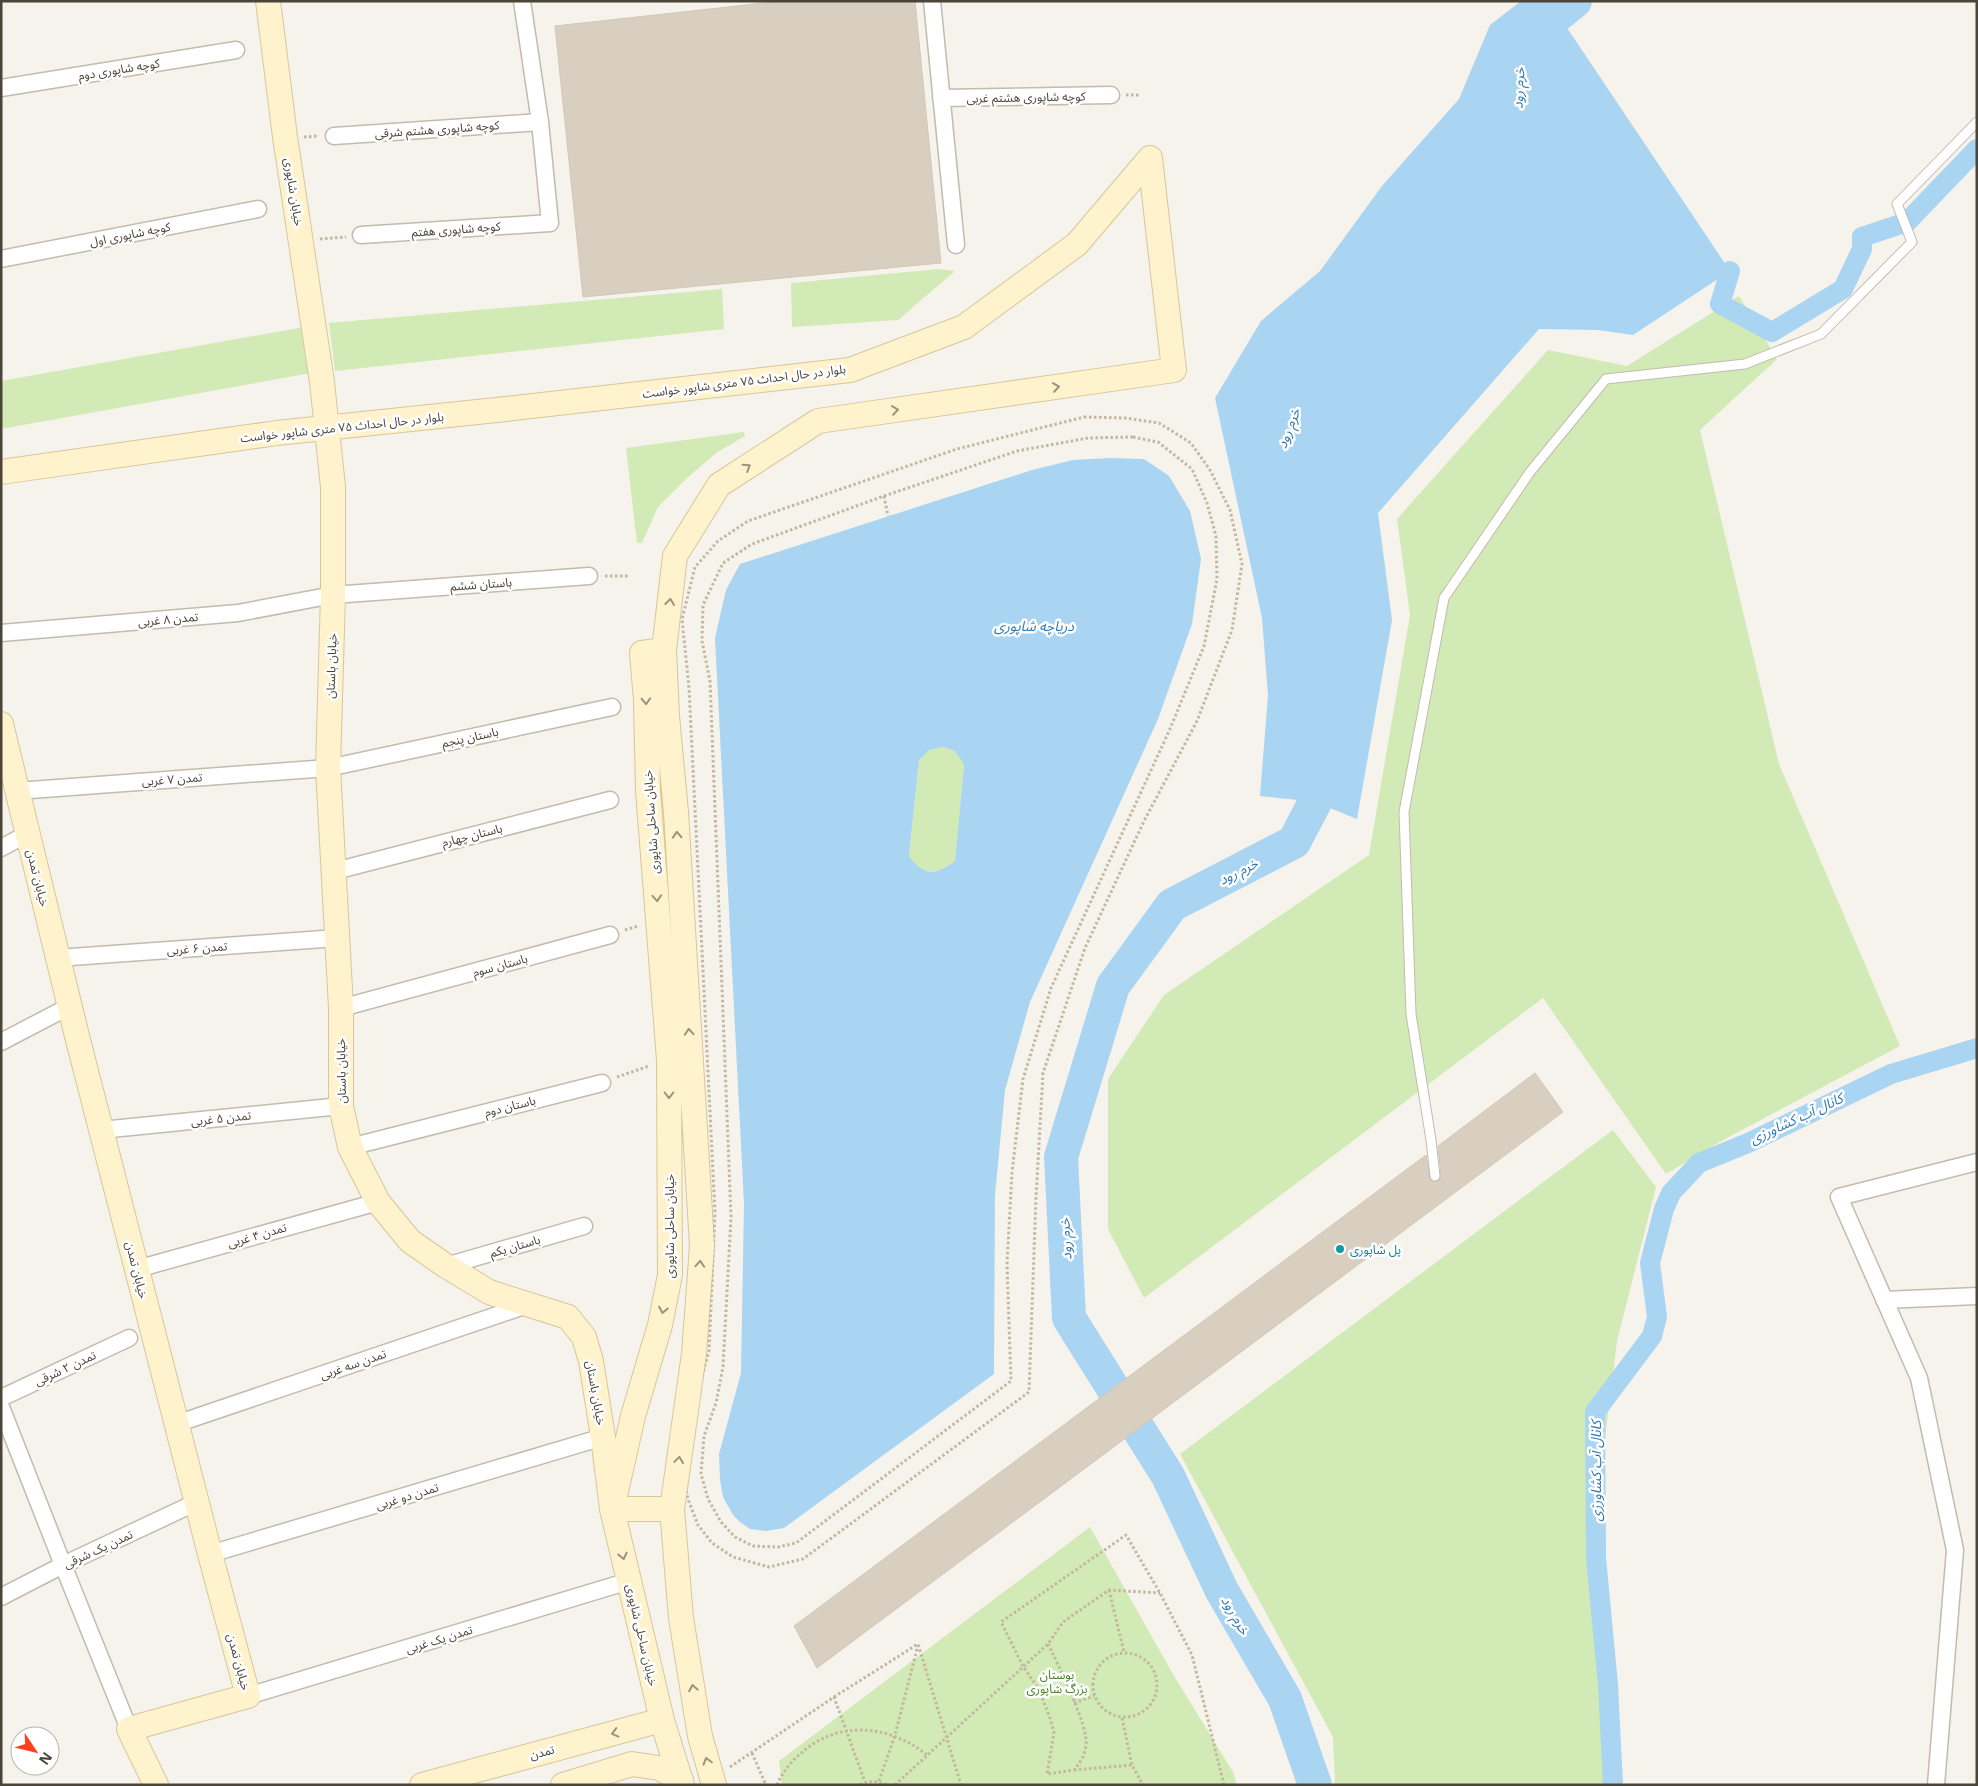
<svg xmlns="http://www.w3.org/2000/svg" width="1978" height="1786" font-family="'Noto Sans','Noto Sans Arabic',sans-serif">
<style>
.green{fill:#d2eab5}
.water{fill:#a9d4f2;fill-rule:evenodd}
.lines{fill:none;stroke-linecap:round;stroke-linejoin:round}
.canal{stroke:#a9d4f2;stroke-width:20}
.river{stroke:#a9d4f2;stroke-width:34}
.building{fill:#d8cfc1;stroke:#d3c7b4}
.lane-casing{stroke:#c2bbae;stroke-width:11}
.street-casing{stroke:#c2bbae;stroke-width:19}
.secondary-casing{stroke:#d6c79b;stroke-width:26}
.path{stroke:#c4b79f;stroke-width:3;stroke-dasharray:2.5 2.5;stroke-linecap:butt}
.lane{stroke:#fff;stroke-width:9}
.street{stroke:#fff;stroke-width:16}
.secondary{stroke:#fff3cd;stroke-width:24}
.oneway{stroke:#9c937c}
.culture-dot{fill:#0f9aa8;stroke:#fff;stroke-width:2}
.labels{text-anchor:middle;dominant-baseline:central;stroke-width:5;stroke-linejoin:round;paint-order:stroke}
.street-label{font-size:12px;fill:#4b4439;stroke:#fff}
.culture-label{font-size:12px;fill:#0d838f;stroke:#fff;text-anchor:start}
.park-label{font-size:12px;fill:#4a7f2a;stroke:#fff}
.water-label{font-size:14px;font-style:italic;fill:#2e7ab2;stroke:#fff}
</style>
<rect width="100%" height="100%" fill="#f6f3ec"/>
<path class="green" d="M939,269L955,271L898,320L792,327L791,283Z
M722,289L724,329L335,371L329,323Z
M1739,296L1777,359L1700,430L1779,764L1900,1046L1725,1139L1666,1174L1543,998L1144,1298L1108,1229V1079L1164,995L1369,855L1410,615L1397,519L1548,350L1627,366Z
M304,327L311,373L1,429V381Z
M744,432L745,436L716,453L686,479L658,507L642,543H637L626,448Z
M943,747L955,751L964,763L955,861C936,875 924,877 909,857L919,759L929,750Z
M1613,1130L1656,1187L1617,1341L1589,1570L1615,1785H1335L1333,1737L1180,1454Z
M1090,1527L1174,1676L1233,1772L1237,1785H782L779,1761Z"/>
<path class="water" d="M1521,1H1549L1730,271L1633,335L1598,330L1539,329L1378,513L1392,620L1357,819L1315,802L1260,796L1268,695L1262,618L1215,398L1261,321L1320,271L1382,186L1459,99L1490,25Z
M1110,458L1144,459L1169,476L1190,511L1201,559L1192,624L1158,719L1030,1002L1005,1090L995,1195L994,1374L784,1528L766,1531L750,1529L740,1522L733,1515L723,1497L720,1480L719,1454L741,1373L744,1203L715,638L726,590L740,564L1032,470L1073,460ZM943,747L955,751L964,764L955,861C936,875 924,877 909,856L919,760L929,750Z"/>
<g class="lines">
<path class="canal" d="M1730,271L1720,304L1772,332L1843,289L1862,249V237L1907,222L1977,149
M1613,1785L1608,1685L1596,1558L1595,1412L1652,1336L1657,1317L1650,1263L1664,1209L1671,1193L1699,1163L1748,1143L1891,1074L1977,1048"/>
<path class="river" d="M1523,43L1575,1
M1315,1785L1285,1699L1222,1591L1168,1476L1069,1318L1061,1157L1113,986L1172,905L1294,842L1315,802L1325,758"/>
</g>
<path class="building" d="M782,1H915L941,263L583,297L555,26Z
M1535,1073L1563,1112L817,1668L794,1626L1426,1155L1430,1179L1433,1182L1439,1181L1441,1175L1438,1146Z"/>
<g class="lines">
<g class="lane-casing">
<path id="lane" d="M1435,1176L1431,1140L1411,1014L1404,812L1444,598L1530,472L1606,379L1745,364L1821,334L1912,242L1897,204L1977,122"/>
</g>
<g class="street-casing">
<path id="street" d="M932,1L956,245
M1,88L236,50
M941,98L1111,95
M334,136L540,122
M361,235L550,223L540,122L522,1
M1,259L258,209
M1,633L238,613L333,595L589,576
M17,791L328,768L612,707
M1,848L27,834
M335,871L610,800
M57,958L337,938
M341,1008L610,935
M1,1042L70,1006
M101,1130L341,1106
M350,1147L602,1083
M446,1266L584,1226
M137,1269L378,1202
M1884,1300L1977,1296
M1,1398L129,1338
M1,1407L63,1565L129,1729
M176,1424L530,1304
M210,1554L603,1437
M1,1597L63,1565L197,1502
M248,1696L629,1581
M1936,1785L1955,1550L1919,1378L1839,1197L1977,1162"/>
</g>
<g class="secondary-casing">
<path id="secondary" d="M268,1L285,137L322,382L333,487V595L328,768L341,1008V1106L350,1147L378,1202L410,1241L446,1266L489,1292L568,1317L584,1337L591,1361L603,1437L612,1509
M1,472L277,433L506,409L850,370L964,327L1077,244L1150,158L1174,370L818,421L719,485L675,556L664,650L667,716L676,812L702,1246L694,1354L672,1509L681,1618L700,1736L714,1785
M664,650L642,653L646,700L648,791L669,1060L670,1275L660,1325L633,1416L612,1509L662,1720L682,1785
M1,724L77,1036L210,1554L248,1696L129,1729L156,1785
M612,1509H672
M422,1785L662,1720
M563,1785L632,1764L659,1768L681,1780"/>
</g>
<path class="path" d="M1126,95H1141
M304,137L318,136
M320,239L346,237
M1084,417L1125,418L1159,423L1191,443L1210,470L1230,510L1242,564L1232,630L1197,721L1144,821L1085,948L1043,1073L1036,1197L1029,1392L803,1559L769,1567L733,1557L712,1543L698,1525L689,1502L683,1478L684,1442L709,1351L715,1213L689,688L682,619L695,567L718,541L748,521L957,449Z
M1133,437L1158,442L1192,469L1207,503L1216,536L1217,579L1204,646L1170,729L1051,988L1023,1079L1012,1172L1007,1264L1011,1381L796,1543L778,1547L753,1546L735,1537L721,1522L708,1499L701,1474L704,1436L716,1403L723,1367L731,1217L710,681L702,641L703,605L723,563L752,544L884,496L1017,451L1088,438Z
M884,496L888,516
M605,576H630
M625,930L638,926
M617,1077L649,1066
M1109,1590L1124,1652
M1048,1644C1057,1662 1089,1727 1086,1745C1085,1755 1080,1763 1074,1770L1047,1774L1054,1733L1050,1718L1039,1690L1023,1666L1001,1622L1126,1535L1160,1593L1192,1655L1224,1785
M1093 1685a32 32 0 1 1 64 0a32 32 0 1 1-64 0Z
M834,1697L918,1644L961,1785
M1074,1703L1094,1696
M1122,1718L1132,1765L1143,1785
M752,1753L766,1785
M730,1767L834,1697L865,1782
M1074,1770L1132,1765
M879,1781L895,1735L918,1645
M777,1785C782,1773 790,1763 800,1754C837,1720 889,1724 927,1755
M860,1785C869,1780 878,1781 887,1785
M895,1785L1048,1644L1063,1622L1109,1590L1160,1593"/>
<use href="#lane" class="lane"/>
<use href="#street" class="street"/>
<use href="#secondary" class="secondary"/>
</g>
<defs><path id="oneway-chevron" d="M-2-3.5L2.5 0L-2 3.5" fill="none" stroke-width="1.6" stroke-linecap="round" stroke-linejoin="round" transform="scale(1.25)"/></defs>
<g class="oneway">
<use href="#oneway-chevron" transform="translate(1056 387) rotate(-8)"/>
<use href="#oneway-chevron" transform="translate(895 410) rotate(-8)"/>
<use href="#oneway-chevron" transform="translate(747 467) rotate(-33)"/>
<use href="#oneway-chevron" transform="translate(670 602) rotate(-83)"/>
<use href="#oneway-chevron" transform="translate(646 701) rotate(87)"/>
<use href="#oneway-chevron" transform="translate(677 835) rotate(-93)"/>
<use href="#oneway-chevron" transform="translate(657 898) rotate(86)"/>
<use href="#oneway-chevron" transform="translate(689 1032) rotate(-94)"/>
<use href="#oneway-chevron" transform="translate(669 1095) rotate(90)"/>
<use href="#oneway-chevron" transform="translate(700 1264) rotate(-86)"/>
<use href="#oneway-chevron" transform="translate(663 1310) rotate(101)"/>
<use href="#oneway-chevron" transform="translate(679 1460) rotate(-82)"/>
<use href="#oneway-chevron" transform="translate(623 1556) rotate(77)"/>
<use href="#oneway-chevron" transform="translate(693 1688) rotate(-100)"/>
<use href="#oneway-chevron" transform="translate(615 1733) rotate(165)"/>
<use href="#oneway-chevron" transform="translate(707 1761) rotate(-106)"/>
</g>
<circle class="culture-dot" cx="1340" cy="1249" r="5"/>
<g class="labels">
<g class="street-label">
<text transform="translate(119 69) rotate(-9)">کوچه شاپوری دوم</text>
<text transform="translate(1026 97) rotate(-1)">کوچه شاپوری هشتم غربی</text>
<text transform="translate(437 129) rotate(-4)">کوچه شاپوری هشتم شرقی</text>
<text transform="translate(294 192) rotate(81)">خیابان شاپوری</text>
<text transform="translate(456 229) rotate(-4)">کوچه شاپوری هفتم</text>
<text transform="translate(130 234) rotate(-11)">کوچه شاپوری اول</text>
<text transform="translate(744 381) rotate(-7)">بلوار در حال احداث ۷۵ متری شاپور خواست</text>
<text transform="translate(342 427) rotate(-6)">بلوار در حال احداث ۷۵ متری شاپور خواست</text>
<text transform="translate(481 584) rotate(-4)">باستان ششم</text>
<text transform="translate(168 619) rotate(-5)">تمدن ۸ غربی</text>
<text transform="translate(331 666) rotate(-88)">خیابان باستان</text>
<text transform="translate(470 737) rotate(-12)">باستان پنجم</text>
<text transform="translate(172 779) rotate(-4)">تمدن ۷ غربی</text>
<text transform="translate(651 822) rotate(-94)">خیابان ساحلی شاپوری</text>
<text transform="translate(472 835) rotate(-14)">باستان چهارم</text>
<text transform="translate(38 878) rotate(76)">خیابان تمدن</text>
<text transform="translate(197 948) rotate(-4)">تمدن ۶ غربی</text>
<text transform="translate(500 965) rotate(-15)">باستان سوم</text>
<text transform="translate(341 1071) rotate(-91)">خیابان باستان</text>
<text transform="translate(510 1106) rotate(-14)">باستان دوم</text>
<text transform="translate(221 1118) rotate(-6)">تمدن ۵ غربی</text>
<text transform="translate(669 1226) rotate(-90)">خیابان ساحلی شاپوری</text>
<text transform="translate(257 1235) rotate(-16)">تمدن ۴ غربی</text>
<text transform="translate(515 1246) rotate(-16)">باستان یکم</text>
<text transform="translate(137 1270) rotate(76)">خیابان تمدن</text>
<text transform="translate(353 1364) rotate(-19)">تمدن سه غربی</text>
<text transform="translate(65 1368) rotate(-25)">تمدن ۲ شرقی</text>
<text transform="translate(596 1393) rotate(80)">خیابان باستان</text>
<text transform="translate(407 1496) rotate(-17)">تمدن دو غربی</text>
<text transform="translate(98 1549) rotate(-25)">تمدن یک شرقی</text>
<text transform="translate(642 1635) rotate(77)">خیابان ساحلی شاپوری</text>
<text transform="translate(439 1639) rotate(-17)">تمدن یک غربی</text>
<text transform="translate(239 1662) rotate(75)">خیابان تمدن</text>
<text transform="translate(542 1752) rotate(-15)">تمدن</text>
</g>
<g class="culture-label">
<text x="1350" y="1249">پل شاپوری</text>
</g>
<g class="park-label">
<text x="1057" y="1674">بوستان<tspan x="1057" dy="14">بزرگ شاپوری</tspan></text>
</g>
<g class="water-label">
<text transform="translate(1518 88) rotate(-87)">خرم رود</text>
<text transform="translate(1288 428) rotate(-69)">خرم رود</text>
<text x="1034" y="625">دریاچه شاپوری</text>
<text transform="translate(1238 871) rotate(-27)">خرم رود</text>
<text transform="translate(1796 1118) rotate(-25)">کانال آب کشاورزی</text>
<text transform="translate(1065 1239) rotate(-93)">خرم رود</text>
<text transform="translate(1595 1471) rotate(-90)">کانال آب کشاورزی</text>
<text transform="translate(1236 1615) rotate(60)">خرم رود</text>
</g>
</g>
<rect width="1978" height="1786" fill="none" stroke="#4b4439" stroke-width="5"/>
<g transform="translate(35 1751) rotate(125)"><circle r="24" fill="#ffffff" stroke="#b7b4b0"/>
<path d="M0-4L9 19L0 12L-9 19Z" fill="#fc3f1d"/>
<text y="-8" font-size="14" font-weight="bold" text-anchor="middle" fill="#4b4439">N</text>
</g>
</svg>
